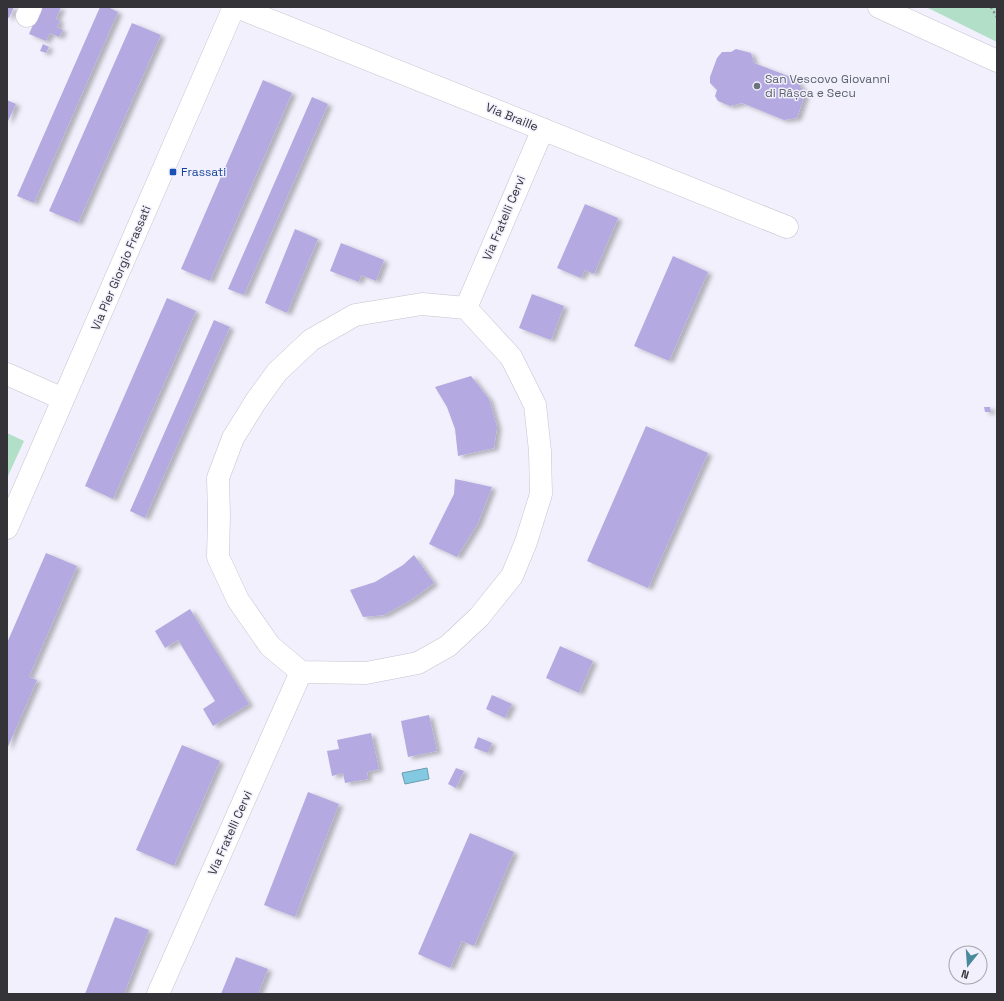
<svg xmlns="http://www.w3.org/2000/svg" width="1004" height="1001" font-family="'Space Grotesk',sans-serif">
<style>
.green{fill:#b2dfc8}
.water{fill:#83c9e2;stroke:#6b9caf}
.building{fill:#b4a9e0;filter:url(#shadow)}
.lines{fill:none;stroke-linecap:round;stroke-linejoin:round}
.street-casing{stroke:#c5c4cf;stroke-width:23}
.path{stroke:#898890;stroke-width:2.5;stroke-dasharray:2 3;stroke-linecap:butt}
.street{stroke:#fff;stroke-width:22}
.worship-dot{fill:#6b7280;stroke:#f1f0fc;stroke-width:1.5}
.transit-dot{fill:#1a4fb4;stroke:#f1f0fc;stroke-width:1.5}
.labels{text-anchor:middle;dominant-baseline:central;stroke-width:3;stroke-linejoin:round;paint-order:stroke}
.worship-label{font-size:12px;fill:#5b616d;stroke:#f1f0fc;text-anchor:start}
.street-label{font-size:12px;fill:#343337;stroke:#f1f0fc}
.transit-label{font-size:12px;fill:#164399;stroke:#f1f0fc;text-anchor:start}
</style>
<defs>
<filter id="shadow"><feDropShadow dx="4.5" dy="2.5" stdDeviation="2" flood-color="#0004"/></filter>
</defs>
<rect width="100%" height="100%" fill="#f1f0fc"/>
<path class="green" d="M926,7H997V42Z
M7,433L24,441L7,478Z"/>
<path class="water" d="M427,768L429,779L405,784L402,773Z"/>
<path class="building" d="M7,7H14L9,18L7,17Z
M41,7H61L56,19L60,21L57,27L63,30L59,37L50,33L46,41L29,34Z
M100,7H108L118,12L34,203L17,196Z
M132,23L161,35L78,223L49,211Z
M43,44L49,47L46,53L40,51Z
M736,49L751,53L754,63L796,79L805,94L797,118L784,120L742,103L730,106L718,101L715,96L717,90L710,83V77L717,58L722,52H731Z
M263,80L292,93L210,281L181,269Z
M312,97L328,104L244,295L228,289Z
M7,100L16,104L7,123Z
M585,204L618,218L594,274L585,270L581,278L557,268Z
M295,229L318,239L287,313L265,303Z
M341,243L384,260L376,281L361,275L359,282L330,271Z
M673,256L708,272L669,361L634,346Z
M532,294L564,306L551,340L519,328Z
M167,298L196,311L113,499L85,486Z
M214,320L230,327L145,518L130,511Z
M471,376L489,399L497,427L494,448L458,456L455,429L447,407L435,387Z
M984,407H990L991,412H985Z
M646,426L708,453L648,588L587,561Z
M455,479L492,487L478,523L457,557L429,544L454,494Z
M46,553L77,566L29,677L37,680L7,749V643Z
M414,555L434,583L411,600L384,615L363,617L350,590L375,582L403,565Z
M190,609L249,704L213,726L203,709L215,701L178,640L165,648L155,631Z
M560,646L593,661L579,693L546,678Z
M492,695L512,704L505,718L486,709Z
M429,715L437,751L408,757L401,721Z
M371,733L379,769L367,772L368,779L345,783L343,773L332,776L327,751L339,749L337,740Z
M478,737L492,743L488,753L474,748Z
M182,745L220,761L174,866L136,850Z
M456,768L464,771L456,788L448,784Z
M308,792L339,804L295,917L264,905Z
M470,833L514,852L474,946L462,941L450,968L418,954Z
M115,917L149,930L124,994H85Z
M236,957L268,969L258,994H221Z"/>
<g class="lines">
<g class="street-casing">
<path id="street" d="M237,7L787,227
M879,7L997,61
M27,16L31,7
M422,304L466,308L511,357L535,405L540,451L541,494L526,542L512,576L479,617L448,646L418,663L366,673L301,672L270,646L238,600L218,557L219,515L218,478L233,438L256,401L277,372L311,340L355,315Z
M466,308L543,129
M7,374L63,399
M7,528L234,7
M158,994L301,672"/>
</g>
<path class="path" d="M991,7L997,17"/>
<use href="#street" class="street"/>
</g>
<circle class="worship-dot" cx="757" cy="86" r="4"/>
<rect class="transit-dot" x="169" y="168" width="8" height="8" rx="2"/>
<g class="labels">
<g class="worship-label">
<text x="765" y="79">San Vescovo Giovanni<tspan x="765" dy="14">di Râșca e Secu</tspan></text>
</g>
<g class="street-label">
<text transform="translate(512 117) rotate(22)">Via Braille</text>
<text transform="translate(504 218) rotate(-67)">Via Fratelli Cervi</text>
<text transform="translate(121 268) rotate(-67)">Via Pier Giorgio Frassati</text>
<text transform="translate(230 833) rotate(-66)">Via Fratelli Cervi</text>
</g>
<g class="transit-label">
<text x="181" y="172">Frassati</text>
</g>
</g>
<rect width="1004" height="1001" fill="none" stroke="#343337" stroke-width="16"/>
<g transform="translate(968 965) rotate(197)"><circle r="19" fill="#f1f0fc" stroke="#a5a4ad"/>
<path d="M0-3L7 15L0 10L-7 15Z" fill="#48899b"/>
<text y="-6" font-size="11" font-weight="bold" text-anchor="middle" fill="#343337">N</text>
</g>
</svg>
